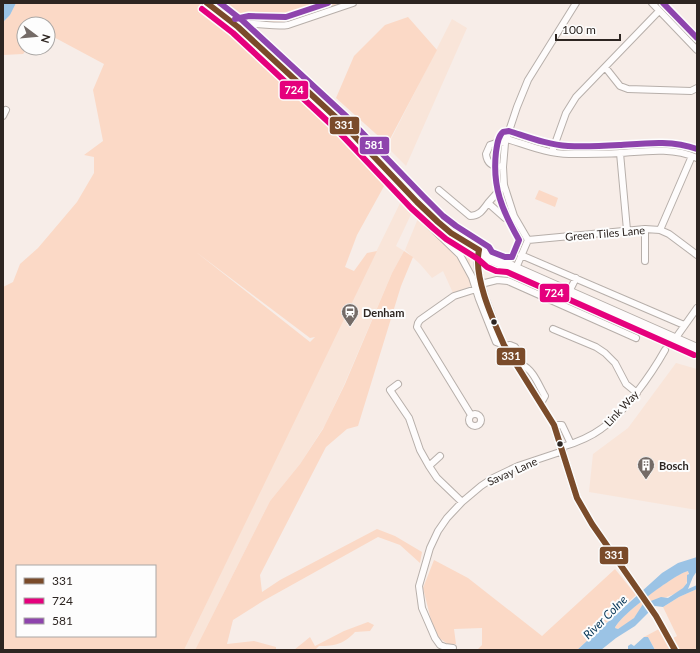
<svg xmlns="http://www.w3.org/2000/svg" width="700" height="653" font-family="Lato,sans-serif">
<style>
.built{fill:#f9e5d9}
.green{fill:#fbd9c6;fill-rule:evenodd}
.water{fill:#9bc3e5;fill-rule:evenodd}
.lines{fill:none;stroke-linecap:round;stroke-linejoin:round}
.minor-casing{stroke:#b7afaa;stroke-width:8}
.major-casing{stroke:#b7afaa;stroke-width:10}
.minor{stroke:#fefcfc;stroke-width:6}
.major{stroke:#fefcfc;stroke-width:8}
.bus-1-casing{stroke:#fdfdfd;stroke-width:9}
.bus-2-casing{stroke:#fdfdfd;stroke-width:9}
.bus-3-casing{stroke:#fdfdfd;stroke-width:9}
.bus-1{stroke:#7a4b2a;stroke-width:6}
.bus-2{stroke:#e5007d;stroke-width:6}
.bus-3{stroke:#8e44ad;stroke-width:6}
.bus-dot{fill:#2d2521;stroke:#fdfdfd;stroke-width:1.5}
.labels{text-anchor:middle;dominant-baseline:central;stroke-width:4;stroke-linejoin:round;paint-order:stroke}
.street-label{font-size:11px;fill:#2d2521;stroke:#fdfdfd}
.poi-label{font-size:11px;font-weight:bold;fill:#2d2521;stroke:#fdfdfd;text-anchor:start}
.water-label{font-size:12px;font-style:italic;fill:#033456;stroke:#fdfdfd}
.line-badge{stroke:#fdfdfd;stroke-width:1.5}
.badge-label{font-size:11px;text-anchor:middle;font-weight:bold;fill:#fff}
</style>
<rect width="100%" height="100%" fill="#f7ede8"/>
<path class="built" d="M452,19L467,28L406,166L387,147Z
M404,195L415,206L396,246L404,251L392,273L344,385L325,425L300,464L270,501L195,650H184L325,356Z
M419,216L470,257L471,286L453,293L443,271L432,278L420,264L405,250Z
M676,363L697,369V510L589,492L593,454L628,428Z"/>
<path class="green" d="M16,3H198C267,56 327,119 388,179L357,235L345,267L354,271L367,253L377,251L184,650H3V287L13,282L20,264L38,248L77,202L94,173V157L84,155L103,141L93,90L104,64L48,34V24H24V48H28L23,54L3,55V22L10,15ZM196,252L310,338L315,337L310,342ZM17,566H155V636H17Z
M226,3H340L301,18L272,24L246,20Z
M408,17L437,50L390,139L385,142L336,98L354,56L385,25Z
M539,190L558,198L555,207L535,199Z
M404,251L413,257L401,286L358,426L347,429L326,447L260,575L262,592L280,580L377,529L395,536L422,552L420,563L400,545L378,537L263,601L233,620L227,644L254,641L276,647V650H195L270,501L300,464L323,429L345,384L392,273Z
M434,560L468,578L542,636L615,569L636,595C616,613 597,632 577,650H477L482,645V628L454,629L456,644H448L439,638L431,620L423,588Z
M688,571L689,572C687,576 688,580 686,584C681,597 654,598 643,606C640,608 638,613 636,616C631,621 624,626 618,629L615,628C619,616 674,574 688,571Z
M697,589V650H679L673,638L677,636L663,607L679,597Z
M368,622L374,625L370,631L355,632C344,644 335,646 319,646L315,650H294L310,637L315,646L344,631Z
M659,629L663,632L670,650H655L648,637H644Z"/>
<path class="water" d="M3,3H16L10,15L3,22Z
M697,557V571L693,577L688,589L697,585V589L679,597L663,607L655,606L635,626L616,638L601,650H577L662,573L678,563ZM688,571L689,574L687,575V583L683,588L668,598L661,597L643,604L634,618L618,629L615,628C619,616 675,574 688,571Z
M644,637H648L655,650H628V646L631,644L634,646Z"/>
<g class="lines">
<g class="minor-casing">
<path id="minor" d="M652,3L697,50
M238,27C252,20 272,28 288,25L353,3
M605,67L620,86L628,89L691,91L697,88
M3,116L6,110
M507,139C527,145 548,154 569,154C586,154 604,154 621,153C646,151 673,147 697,158
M552,152L566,113L576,97L659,11
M620,153L627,230
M503,167C493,167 487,164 486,154L490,145L499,142L505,143
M504,185L488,203L505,218L514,216
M439,190L470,216C479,216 483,210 488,203
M433,218L428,224L460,255L472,277L479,299
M645,229V261
M660,230L692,156
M528,240L514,216L504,185L503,167L505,143L517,107L528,80L576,3
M528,240L645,229L660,230L669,234L697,255
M479,250L477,259L478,270L485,297L498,332L504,345L554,425L577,498L592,524L656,616L675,650
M521,255L684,325
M516,268L528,240
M547,282L549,292L548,299
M481,284L497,280L508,281L636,338
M569,292L576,278
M481,298L479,299L496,342L504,345
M553,329L596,347L605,353L615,363L626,384L637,393
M675,339L697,308
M505,346L510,345L515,347L522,357V365
M518,367L522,365C533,369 539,386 545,396L541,403
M398,384L390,390L409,418L420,450L429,466L437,478L462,502
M469 420a6 6 0 1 1 12 0a6 6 0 1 1-12 0Z
M471,415L417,327L418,323L420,320L454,296L476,289
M554,425H562L571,444
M562,447C575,443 589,438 601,429C624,413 651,375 665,350
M429,466L440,456
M453,648L445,647L440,645L435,638L422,608L419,586L430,548L438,531L447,518L462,502L481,486L493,478L518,466L563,451"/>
</g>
<g class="major-casing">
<path id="major" d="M207,3L238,27L342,123L417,202L438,222L451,233L484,253L486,258L504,265L508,264
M484,253C496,251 506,264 516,268L697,348"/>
</g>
<use href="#minor" class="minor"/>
<use href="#major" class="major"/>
<g class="bus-1-casing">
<path id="bus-1" d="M207,3L238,27L342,123L417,202L438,222L451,233L479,250
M479,250C473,277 493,320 504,345L554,425L577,498L592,524L656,616L675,650"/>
</g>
<g class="bus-2-casing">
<path id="bus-2" d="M202,9L233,33L336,129L411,208L433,228L446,239L478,259L487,267L496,271L507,272L694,355"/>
</g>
<g class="bus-3-casing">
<path id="bus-3" d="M220,3L243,21L347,117L423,196L443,216L456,226L489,247L492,252L505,257H512L519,240C502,210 492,187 496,152C497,145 498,136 503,132L509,131C528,137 548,145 568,146C586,147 603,146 621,145C647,143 672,140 697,149
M663,3L697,38
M235,19L249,16L286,17L328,3"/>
</g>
<use href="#bus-1" class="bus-1"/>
<use href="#bus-2" class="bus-2"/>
<use href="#bus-3" class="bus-3"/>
</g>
<defs>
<g id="station-pin" transform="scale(0.9)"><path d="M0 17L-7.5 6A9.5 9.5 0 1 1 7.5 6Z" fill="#746b67" stroke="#fdfdfd"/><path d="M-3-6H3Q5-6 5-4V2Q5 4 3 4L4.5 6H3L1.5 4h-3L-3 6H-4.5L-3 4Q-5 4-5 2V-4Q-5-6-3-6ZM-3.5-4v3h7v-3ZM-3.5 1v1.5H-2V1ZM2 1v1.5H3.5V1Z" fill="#fff"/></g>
<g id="building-pin" transform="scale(0.9)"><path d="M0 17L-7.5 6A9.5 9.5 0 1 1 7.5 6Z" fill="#746b67" stroke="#fdfdfd"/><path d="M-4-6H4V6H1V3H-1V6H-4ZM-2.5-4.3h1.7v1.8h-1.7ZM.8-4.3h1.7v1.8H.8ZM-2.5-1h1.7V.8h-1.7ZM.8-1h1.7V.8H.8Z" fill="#fff"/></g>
</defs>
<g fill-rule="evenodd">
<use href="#station-pin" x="350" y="312"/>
<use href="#building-pin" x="646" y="465"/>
</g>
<g class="bus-dot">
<circle cx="494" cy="322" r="3.5"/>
<circle cx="560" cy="444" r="3.5"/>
</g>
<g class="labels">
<g class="street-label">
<text transform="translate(605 233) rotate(-5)">Green Tiles Lane</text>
<text transform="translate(621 408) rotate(-47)">Link Way</text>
<text transform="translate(512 471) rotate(-24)">Savay Lane</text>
</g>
<g class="poi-label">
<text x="363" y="312">Denham</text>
<text x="659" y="465">Bosch</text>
</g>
<g class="water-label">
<text transform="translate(605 617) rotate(-45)">River Colne</text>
</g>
</g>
<g class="line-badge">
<rect x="279" y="80" width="30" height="20" rx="4" fill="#e5007d"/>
<rect x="329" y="116" width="31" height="19" rx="4" fill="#7a4b2a"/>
<rect x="359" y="136" width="31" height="19" rx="4" fill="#8e44ad"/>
<rect x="539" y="283" width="31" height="20" rx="4" fill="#e5007d"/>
<rect x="496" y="347" width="30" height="19" rx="4" fill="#7a4b2a"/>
<rect x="599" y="546" width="30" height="19" rx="4" fill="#7a4b2a"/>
</g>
<g class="badge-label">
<text x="294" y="94">724</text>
<text x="344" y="129">331</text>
<text x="374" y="149">581</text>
<text x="554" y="297">724</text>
<text x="511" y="360">331</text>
<text x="614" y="559">331</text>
</g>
<rect width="700" height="653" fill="none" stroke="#2d2521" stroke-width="8"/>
<rect x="16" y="565" width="140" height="72" fill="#fdfdfd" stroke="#aaa7a5"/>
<rect x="24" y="578" width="20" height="6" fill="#7a4b2a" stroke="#aaa7a5"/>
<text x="52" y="585" font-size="12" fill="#2d2521">331</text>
<rect x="24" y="598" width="20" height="6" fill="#e5007d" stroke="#aaa7a5"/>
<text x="52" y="605" font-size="12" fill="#2d2521">724</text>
<rect x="24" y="618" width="20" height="6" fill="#8e44ad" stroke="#aaa7a5"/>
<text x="52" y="625" font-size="12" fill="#2d2521">581</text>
<g transform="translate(36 36) rotate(106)"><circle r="19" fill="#fdfdfd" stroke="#aaa7a5"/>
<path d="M0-3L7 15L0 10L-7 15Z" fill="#746b67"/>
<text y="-6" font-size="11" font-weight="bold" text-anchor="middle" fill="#2d2521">N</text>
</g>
<path d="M556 34v6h64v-6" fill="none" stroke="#2d2521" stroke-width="2"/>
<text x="562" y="34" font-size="12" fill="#2d2521" stroke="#fdfdfd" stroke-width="3" paint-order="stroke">100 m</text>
</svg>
